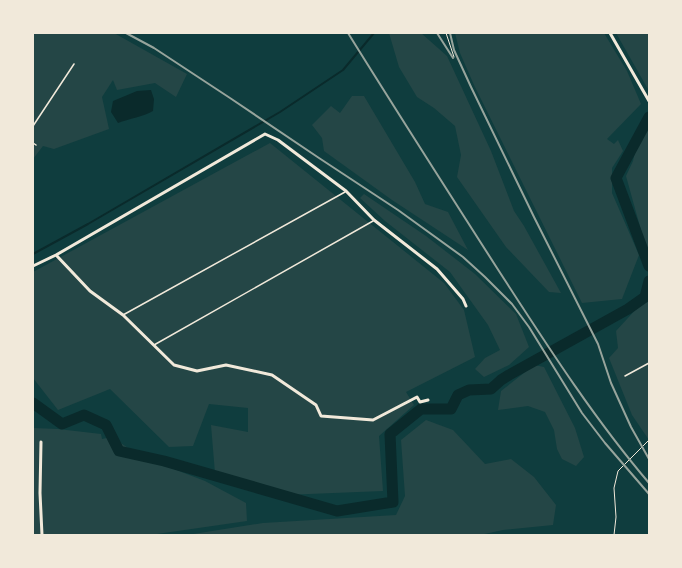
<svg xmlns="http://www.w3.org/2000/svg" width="682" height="568" font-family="'Nunito Sans',sans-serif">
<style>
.green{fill:#244646}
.water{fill:#0a2a2b}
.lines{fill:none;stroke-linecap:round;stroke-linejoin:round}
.stream{stroke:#0a2a2b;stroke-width:2}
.river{stroke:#0a2a2b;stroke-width:11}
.path{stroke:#f1e9da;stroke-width:1}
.service{stroke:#f1e9da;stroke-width:1.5}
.minor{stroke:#f1e9da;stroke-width:3}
.rail{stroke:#97a49c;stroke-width:2}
</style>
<rect width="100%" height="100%" fill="#0f3d3e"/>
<path class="green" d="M33,33H114L187,74L176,97L155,83L117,90L113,80L102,97L109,129L54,149L43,146L33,159Z
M389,33H421L447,56L491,151L514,211L524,226L561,293L549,292L506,247L457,177L461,155L455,126L434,108L417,97L399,67Z
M455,33H604L627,71L641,104L607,139L614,144L618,140L623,151L612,168V193L639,255L622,299L582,303L474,85L460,53Z
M616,33H649V91Z
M352,96H364L415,182L425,204L448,212L468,250L392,200L324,151L322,138L312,125L331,106L340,113Z
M649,129V259L626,176L633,161L639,134Z
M270,143L444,283L464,310L475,357L406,392L414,405L379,436L383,491L284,495L215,473L211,425L248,432V408L209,404L193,446L169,447L110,389L58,410L33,378V272Z
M364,194L426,236L475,274L516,314L529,347L509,365L484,377L475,369L485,358L500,350L488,325L450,272L385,221L360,198Z
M649,295V440L632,415L609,358L618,348L616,331Z
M534,365L544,367L575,428L584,457L576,466L562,459L557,449L554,430L545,412L528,406L498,410L501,391Z
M426,420L453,430L485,464L511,459L534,477L556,505L553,525L503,530L480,535H187L263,523L396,515L405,496L401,440Z
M33,428L58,429L101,434L102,439L112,437L128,448L171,468L205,481L246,503L247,521L150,535H33Z"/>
<path class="water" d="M151,90L154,99L153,111C145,116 128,119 118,123L111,112L113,101L137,91Z"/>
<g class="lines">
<path class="stream" d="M33,254L88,224L280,112L343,70L374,33"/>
<path class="river" d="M649,117L616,178L649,266
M33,403L62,424L84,415L106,425L119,451L164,461L337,511L393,502L390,434L421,409H451L458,395L469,390L491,389L501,380L509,375L628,309L645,297L649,281"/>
<path class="path" d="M446,33L454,57
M614,535L616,517L614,488L618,471L649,440"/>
<path class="service" d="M33,126L74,64
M33,143L36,145
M123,315L345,192
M154,345L373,221
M625,376L649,363"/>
<path class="minor" d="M610,33L649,101
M56,255L90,291L123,315L174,365L197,371L226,365L272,375L316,405L321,416L373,420L417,397L420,402L428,400
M33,266L56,255L265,134L278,140L346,191L374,220L437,269L463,299L466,306
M41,442L40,493L42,535"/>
<path class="rail" d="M126,33L154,48L230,98L319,158L398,210L463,257L485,277L512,304L529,327L582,413L605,443L649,494
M348,33C397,112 447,190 497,268C545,342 592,416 649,483
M437,33L453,58
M450,33L454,50L471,87L534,217L598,344L611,383L631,427L649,459"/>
</g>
<rect width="682" height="568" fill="none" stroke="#f1e9da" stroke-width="68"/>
</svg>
